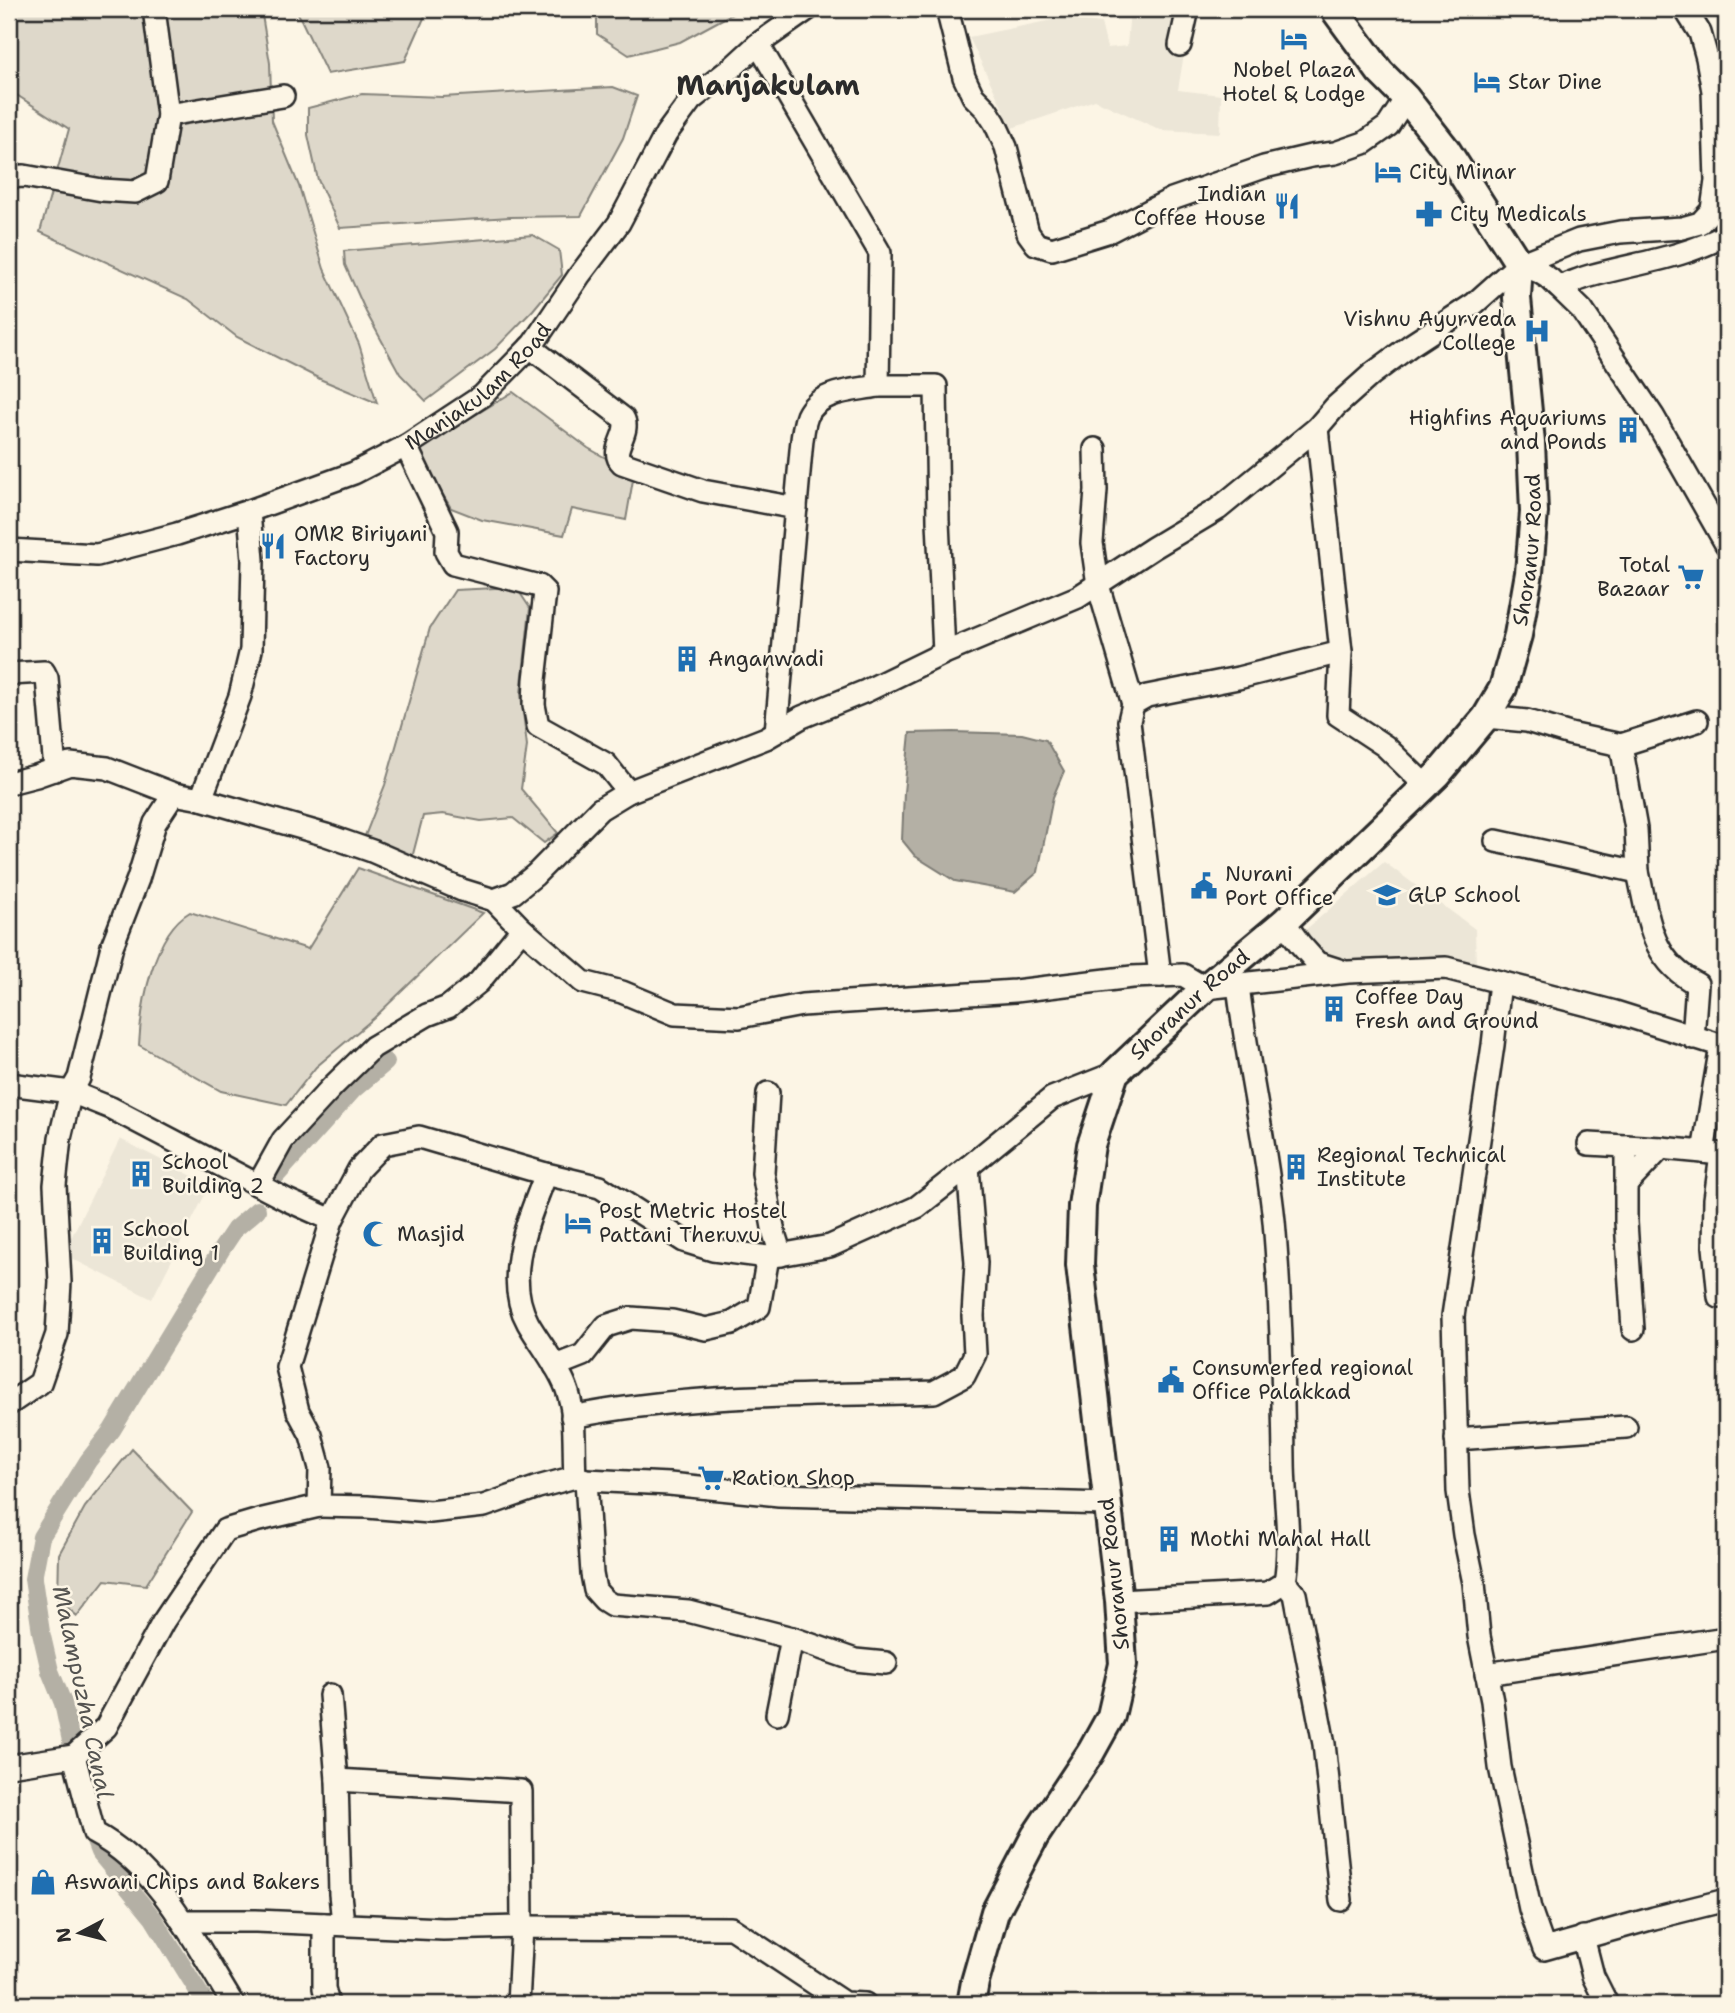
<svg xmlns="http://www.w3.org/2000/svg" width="1735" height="2013" font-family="'Shantell Sans',sans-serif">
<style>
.built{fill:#ece6d7}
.green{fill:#ded8ca;stroke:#84827a;stroke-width:2}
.water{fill:#b4b0a5;stroke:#7d7b74;stroke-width:2}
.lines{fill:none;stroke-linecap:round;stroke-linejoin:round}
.canal{stroke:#b4b0a5;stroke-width:18}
.minor-casing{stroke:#2b2b2b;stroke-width:26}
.major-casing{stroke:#2b2b2b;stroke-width:32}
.minor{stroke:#fcf5e5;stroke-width:21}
.major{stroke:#fcf5e5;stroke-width:26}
.labels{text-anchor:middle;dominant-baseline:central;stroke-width:5;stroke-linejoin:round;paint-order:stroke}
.poi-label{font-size:21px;fill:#2b2b2b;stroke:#fcf5e5;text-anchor:start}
.street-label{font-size:21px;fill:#2b2b2b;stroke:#fcf5e5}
.water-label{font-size:23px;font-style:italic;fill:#545350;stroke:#fcf5e5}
.district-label{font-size:28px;font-weight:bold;fill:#2b2b2b;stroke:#fcf5e5}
</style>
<rect width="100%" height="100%" fill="#fcf5e5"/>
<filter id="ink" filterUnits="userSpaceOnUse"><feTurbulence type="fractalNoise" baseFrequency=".0143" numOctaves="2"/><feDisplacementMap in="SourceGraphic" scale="14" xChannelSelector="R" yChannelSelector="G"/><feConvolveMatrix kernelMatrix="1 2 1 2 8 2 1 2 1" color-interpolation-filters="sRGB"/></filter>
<g filter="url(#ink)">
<path class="built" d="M1130,9H1195L1185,48L1178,90L1221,95L1220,133L1161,130L1095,100L1012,128L969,37L1062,18L1101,23L1107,48L1127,46Z
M1384,862L1475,929L1476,967L1446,960L1337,961L1318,953L1303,932Z
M120,1139L210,1185L152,1299L63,1254Z"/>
<path class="green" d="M9,9H261L270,63L272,121L299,186L324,269L359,344L377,403L322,380L237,337L188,299L40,232L69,129L9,90Z
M296,9H428L405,61L327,74Z
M597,9H741L680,42L629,55L597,34Z
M613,87L637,96L623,138L581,216L510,217L340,228L318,180L308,135V108L362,94L442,97Z
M533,235L559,250L562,275L533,310L495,349L426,401L400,374L366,312L345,265L344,251Z
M513,392L588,448L634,474L626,520L572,509L564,535L482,520L451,508L416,451Z
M516,587L530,608L521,694L527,746L521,789L558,833L544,843L513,818L481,821L443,814L423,816L412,858L363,841L385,785L430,628L455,590Z
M358,868L483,913L374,1018L316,1067L286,1105L221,1091L139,1045C141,1005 153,933 190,912L308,949Z
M132,1449L192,1512L146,1585L105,1580L77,1616L58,1599L59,1554L85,1507Z"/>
<path class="water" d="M953,732L1022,734L1046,740L1064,771L1053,797L1038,872L1015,892L955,881L915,856L902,840L904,792L910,733Z"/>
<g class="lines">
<path class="canal" d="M275,1177L354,1089L386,1062
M76,1765L63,1703L50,1671L41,1632L33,1579L41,1537L88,1461L112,1430L221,1250L235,1229L257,1210
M89,1826L99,1852L153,1918L206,2004"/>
<g class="minor-casing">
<g id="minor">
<path d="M947,9L964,77L973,96L986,109L995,123L1006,147L1028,233L1036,244L1052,249L1110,231L1172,199L1264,167L1311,156L1335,153L1364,143L1388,126L1406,98"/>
<path d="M1685,9L1700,33L1707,58L1713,91L1716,181L1712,210L1700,223L1682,228L1620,232L1579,240L1519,264L1474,304L1411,345L1372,374L1335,407L1317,428L1218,509L1153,548L1078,597L944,653L866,691L802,717L766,738L628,792L600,809L535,875L513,893L494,900L522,929L583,982L622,992L675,1014L739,1017L802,1005L1015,991L1132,977L1183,975L1205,988L1348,972L1446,968L1615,1012L1726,1047"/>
<path d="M758,44L880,253L878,386H936L938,521L944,653"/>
<path d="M1180,45L1188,9"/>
<path d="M168,115L283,96"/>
<path d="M9,177L24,176L102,190L135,192L157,181L168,115L154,9"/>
<path d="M1519,264L1539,272L1550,279L1582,310L1653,416L1726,544"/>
<path d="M1558,287C1569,284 1579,279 1590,276C1636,263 1683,258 1726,235"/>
<path d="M530,347L623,418C632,433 608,450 622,463L703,491L796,508"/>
<path d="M406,446L447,531L446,552L453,564L539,586L545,592L535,680L534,705L538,726L606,764L628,792"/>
<path d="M1095,449L1096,490L1092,543L1098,585L1133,704"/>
<path id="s1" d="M9,550L97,555L177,534L249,511L354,473L406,446L482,396L533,344L579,276L619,223L666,134L691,100L734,66L758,44L808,9"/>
<path d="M1341,652L1338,715L1385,746L1426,786"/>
<path d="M9,674L44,672L47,678L55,770"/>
<path d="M1486,717L1527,721L1570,734L1621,745L1636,829L1638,872L1496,841"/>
<path d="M776,732L801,450C802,439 803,426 807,416C819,390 853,391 878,386"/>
<path d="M1621,745L1697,721"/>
<path d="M9,783L36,776L70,764L107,768L174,794L201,799L326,835L372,851L462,890L494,900"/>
<path d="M201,799L240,696L251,650L253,560L249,511"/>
<path d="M1638,872C1649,919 1650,960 1697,984L1693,1038"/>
<path d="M1284,922L1300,944L1317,963L1342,971"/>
<path d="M1160,976L1129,721L1133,704L1147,696L1238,678L1341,652L1317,428"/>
<path d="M1500,982L1493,1045L1453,1316L1458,1491L1464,1535L1474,1583L1479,1636L1492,1701L1500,1767L1530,1909L1544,1949L1654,1918L1726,1900"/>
<path d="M1721,1046L1703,1152L1726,1155"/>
<path d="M9,1084L71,1092L111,1108L287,1200L332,1220"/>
<path d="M768,1093L763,1173L774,1233L781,1255"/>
<path d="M1589,1144L1661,1148L1703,1152"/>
<path d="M1626,1146V1222L1633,1329"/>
<path d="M546,1174C529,1219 502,1276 528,1323C540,1344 557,1364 566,1387C577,1415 573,1448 575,1477"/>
<path d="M258,1185L283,1140L333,1086L373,1047L427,1015L448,1007L479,982L522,929"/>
<path d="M1626,1185L1661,1148"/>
<path d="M1719,1297L1714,1247L1715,1199L1721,1155"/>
<path d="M555,1366L583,1355L606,1326L631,1318L672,1321L706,1329L732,1323L759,1307L768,1257"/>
<path d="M9,1404L40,1383L57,1334L60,1282L55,1185L60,1138L71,1092L79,1078L112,946L138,879L155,823L174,794"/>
<path d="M572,1417C691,1393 814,1396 934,1392L964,1376L975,1354L973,1316L976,1263L968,1167"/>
<path d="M1456,1439L1626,1427"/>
<path d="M586,1480L592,1574L595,1590L604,1600L612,1605L688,1611L792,1638L855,1660L886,1663"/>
<path d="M1108,1504L779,1495L669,1484L586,1480L575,1477L538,1487L484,1506L430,1512L367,1507L319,1506L320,1468L311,1435L298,1411L287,1367L332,1220L359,1169L383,1144L419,1137L546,1174L600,1187L684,1241L713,1250L768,1257L830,1246L917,1207L968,1167L1052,1098L1115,1073"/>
<path d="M1285,1582L1295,1594L1324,1744L1341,1900"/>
<path d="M1119,1601L1268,1593L1285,1582C1292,1542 1284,1501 1284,1460C1283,1380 1281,1301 1274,1221C1266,1142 1247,1064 1238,985"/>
<path d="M1486,1674L1726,1638"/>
<path d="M330,1695L337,1780L340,1894L343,1923"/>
<path d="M777,1714L792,1638"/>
<path d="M74,1756L106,1727L163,1622L225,1530L259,1520L319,1506"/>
<path d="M9,1766L74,1756L94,1833C160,1868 195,1943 233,2004"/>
<path d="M337,1780L521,1791L522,1927L518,2004"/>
<path d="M182,1921H256L443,1929L522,1927L731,1928L844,2003L865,2004"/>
<path d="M324,1924V1988L328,2004"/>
<path d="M1583,1937L1593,1976L1607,2004"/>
</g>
</g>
<g class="major-casing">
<g id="major">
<path id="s2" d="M971,2004L975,1982L995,1912L1035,1836L1091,1752L1111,1716L1123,1664L1119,1601L1080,1265L1082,1206L1091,1145L1115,1073L1205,988L1284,922L1438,774L1486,717L1503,688L1518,635L1529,573L1534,512L1531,443L1517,298L1519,264L1446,149L1406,98L1380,72L1334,9"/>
</g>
</g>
<use href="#minor" class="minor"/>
<use href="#major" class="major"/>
</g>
</g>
<defs>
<g id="hotel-bare" transform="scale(2.1)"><path d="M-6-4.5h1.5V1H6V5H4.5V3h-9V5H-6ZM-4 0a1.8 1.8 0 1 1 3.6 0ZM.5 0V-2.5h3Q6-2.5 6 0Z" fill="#1f6fb2" stroke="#fcf5e5" stroke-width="2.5" paint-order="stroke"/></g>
<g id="restaurant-bare" transform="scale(2.1)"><path d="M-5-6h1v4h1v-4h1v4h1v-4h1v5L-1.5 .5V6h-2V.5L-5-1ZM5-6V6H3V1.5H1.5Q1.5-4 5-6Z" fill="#1f6fb2" stroke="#fcf5e5" stroke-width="2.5" paint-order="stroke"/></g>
<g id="pharmacy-bare" transform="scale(2.1)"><path d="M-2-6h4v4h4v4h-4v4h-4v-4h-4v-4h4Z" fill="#1f6fb2" stroke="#fcf5e5" stroke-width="2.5" paint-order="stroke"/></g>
<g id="hospital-bare" transform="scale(2.1)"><path d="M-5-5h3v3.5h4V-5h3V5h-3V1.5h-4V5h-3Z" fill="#1f6fb2" stroke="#fcf5e5" stroke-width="2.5" paint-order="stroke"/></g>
<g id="building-bare" transform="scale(2.1)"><path d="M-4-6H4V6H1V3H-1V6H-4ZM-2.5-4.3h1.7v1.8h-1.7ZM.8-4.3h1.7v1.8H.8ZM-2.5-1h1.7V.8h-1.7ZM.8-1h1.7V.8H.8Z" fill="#1f6fb2" stroke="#fcf5e5" stroke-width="2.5" paint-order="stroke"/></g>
<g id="supermarket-bare" transform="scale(2.1)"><path d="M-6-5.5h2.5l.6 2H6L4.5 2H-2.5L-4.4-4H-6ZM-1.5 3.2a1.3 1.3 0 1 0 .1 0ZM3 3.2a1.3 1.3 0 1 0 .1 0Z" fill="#1f6fb2" stroke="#fcf5e5" stroke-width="2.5" paint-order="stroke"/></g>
<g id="civic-bare" transform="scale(2.1)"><path d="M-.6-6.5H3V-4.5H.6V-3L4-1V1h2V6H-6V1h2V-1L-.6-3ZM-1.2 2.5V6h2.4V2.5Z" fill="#1f6fb2" stroke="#fcf5e5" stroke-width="2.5" paint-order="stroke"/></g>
<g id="school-bare" transform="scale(2.1)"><path d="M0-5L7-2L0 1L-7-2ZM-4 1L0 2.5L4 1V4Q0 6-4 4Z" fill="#1f6fb2" stroke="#fcf5e5" stroke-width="2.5" paint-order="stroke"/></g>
<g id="mosque-bare" transform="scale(2.1)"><path d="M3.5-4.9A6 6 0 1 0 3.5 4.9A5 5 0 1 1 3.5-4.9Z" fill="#1f6fb2" stroke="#fcf5e5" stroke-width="2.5" paint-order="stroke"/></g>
<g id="shop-bare" transform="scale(2.1)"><path d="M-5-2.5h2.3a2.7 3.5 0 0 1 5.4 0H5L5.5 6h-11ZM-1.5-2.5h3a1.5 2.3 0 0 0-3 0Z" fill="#1f6fb2" stroke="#fcf5e5" stroke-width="2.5" paint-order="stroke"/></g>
</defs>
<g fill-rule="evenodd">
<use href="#hotel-bare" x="1294" y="39"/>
<use href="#hotel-bare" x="1487" y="82"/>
<use href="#hotel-bare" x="1388" y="172"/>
<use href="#restaurant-bare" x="1287" y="206"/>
<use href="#pharmacy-bare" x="1429" y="214"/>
<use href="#hospital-bare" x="1537" y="331"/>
<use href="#building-bare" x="1628" y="430"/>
<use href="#restaurant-bare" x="273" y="546"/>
<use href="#supermarket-bare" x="1691" y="577"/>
<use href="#building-bare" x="687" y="659"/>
<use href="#civic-bare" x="1204" y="886"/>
<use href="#school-bare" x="1387" y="895"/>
<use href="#building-bare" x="1334" y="1009"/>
<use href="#building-bare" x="1296" y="1167"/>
<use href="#building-bare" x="141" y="1174"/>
<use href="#hotel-bare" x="578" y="1223"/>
<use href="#mosque-bare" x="376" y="1234"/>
<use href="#building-bare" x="102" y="1241"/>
<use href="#civic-bare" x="1171" y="1380"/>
<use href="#supermarket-bare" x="711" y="1478"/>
<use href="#building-bare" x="1169" y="1539"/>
<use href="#shop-bare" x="43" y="1882"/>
</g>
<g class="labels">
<g class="poi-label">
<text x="1294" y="70" text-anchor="middle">Nobel Plaza<tspan x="1294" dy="24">Hotel &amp; Lodge</tspan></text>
<text x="1508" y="82">Star Dine</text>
<text x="1409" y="172">City Minar</text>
<text x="1266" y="194" text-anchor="end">Indian<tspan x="1266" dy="24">Coffee House</tspan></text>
<text x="1450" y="214">City Medicals</text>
<text x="1516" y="319" text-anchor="end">Vishnu Ayurveda<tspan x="1516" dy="24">College</tspan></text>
<text x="1607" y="418" text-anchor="end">Highfins Aquariums<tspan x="1607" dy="24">and Ponds</tspan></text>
<text x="294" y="534">OMR Biriyani<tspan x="294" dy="24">Factory</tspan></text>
<text x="1670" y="565" text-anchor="end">Total<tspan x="1670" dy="24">Bazaar</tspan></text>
<text x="708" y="659">Anganwadi</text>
<text x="1225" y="874">Nurani<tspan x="1225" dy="24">Port Office</tspan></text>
<text x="1408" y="895">GLP School</text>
<text x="1355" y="997">Coffee Day<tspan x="1355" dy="24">Fresh and Ground</tspan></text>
<text x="1317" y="1155">Regional Technical<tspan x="1317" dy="24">Institute</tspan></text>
<text x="162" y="1162">School<tspan x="162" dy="24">Building 2</tspan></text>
<text x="599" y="1211">Post Metric Hostel<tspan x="599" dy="24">Pattani Theruvu</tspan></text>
<text x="123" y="1229">School<tspan x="123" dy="24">Building 1</tspan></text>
<text x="397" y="1234">Masjid</text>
<text x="1192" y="1368">Consumerfed regional<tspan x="1192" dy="24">Office Palakkad</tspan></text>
<text x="732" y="1478">Ration Shop</text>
<text x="1190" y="1539">Mothi Mahal Hall</text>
<text x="64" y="1882">Aswani Chips and Bakers</text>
</g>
<g class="street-label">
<text stroke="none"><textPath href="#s1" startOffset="511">Manjakulam Road</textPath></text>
<text stroke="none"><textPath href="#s2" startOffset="1664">Shoranur Road</textPath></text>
<text stroke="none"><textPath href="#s2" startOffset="1076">Shoranur Road</textPath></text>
<text transform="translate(1114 1574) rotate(-96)">Shoranur Road</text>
</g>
<g class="water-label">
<text transform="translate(83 1692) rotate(78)">Malampuzha Canal</text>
</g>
<g class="district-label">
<text x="768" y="85">Manjakulam</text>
</g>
</g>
<rect width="1735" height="2013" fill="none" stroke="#fcf5e5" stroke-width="35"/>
<rect x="18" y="18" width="1700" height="1978" fill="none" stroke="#2b2b2b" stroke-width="2.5" filter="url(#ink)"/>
<g transform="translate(80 1933) rotate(263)" stroke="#fcf5e5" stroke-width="5" paint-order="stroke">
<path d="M0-5L12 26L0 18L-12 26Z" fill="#2b2b2b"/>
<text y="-10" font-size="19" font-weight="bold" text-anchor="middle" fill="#2b2b2b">N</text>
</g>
</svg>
